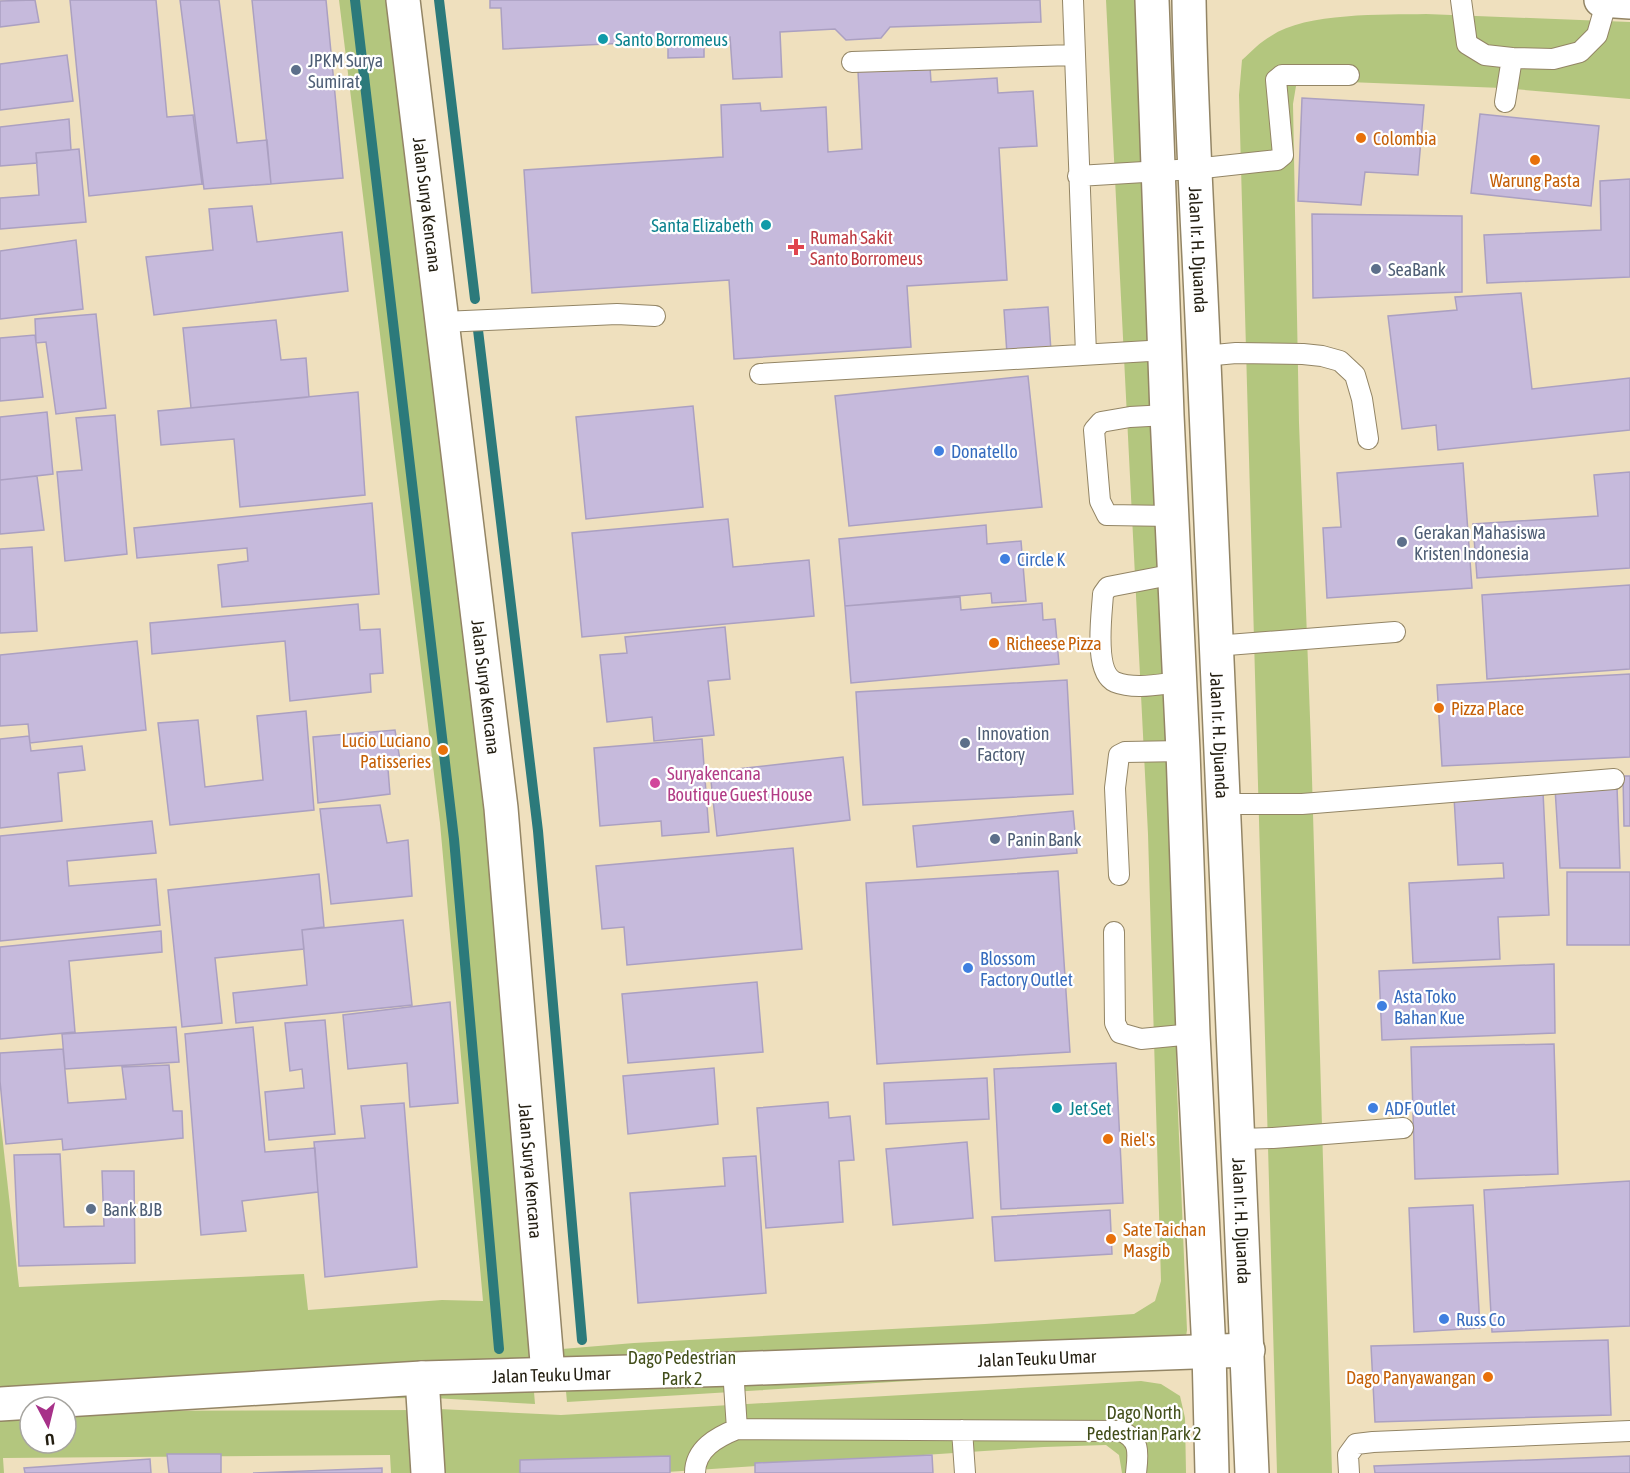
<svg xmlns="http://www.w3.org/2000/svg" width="1630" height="1473" font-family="'Asap Condensed',sans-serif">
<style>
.green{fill:#b3c67e}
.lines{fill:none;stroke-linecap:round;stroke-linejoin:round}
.stream{stroke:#2c7a7b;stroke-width:10}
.building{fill:#c6badc;stroke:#aba0c1;stroke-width:1.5}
.lane-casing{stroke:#938565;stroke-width:22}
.street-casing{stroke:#938565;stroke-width:36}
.secondary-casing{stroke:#938565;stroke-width:36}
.primary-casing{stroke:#938565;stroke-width:36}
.lane{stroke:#fff;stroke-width:20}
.street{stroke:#fff;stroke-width:33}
.secondary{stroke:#fff;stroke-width:33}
.primary{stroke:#fff;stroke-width:33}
.culture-dot{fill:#0f9aa8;stroke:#fff;stroke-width:2}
.service-dot{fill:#5c6f8a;stroke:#fff;stroke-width:2}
.food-dot{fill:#e8710a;stroke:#fff;stroke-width:2}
.health-dot{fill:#e0444e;stroke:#fff;stroke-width:2}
.shop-dot{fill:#3f7fe0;stroke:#fff;stroke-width:2}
.hotel-dot{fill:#d1479c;stroke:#fff;stroke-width:2}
.labels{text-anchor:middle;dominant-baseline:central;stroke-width:4.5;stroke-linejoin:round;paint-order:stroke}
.culture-label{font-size:18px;fill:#0d838f;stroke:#fff;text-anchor:start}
.service-label{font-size:18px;fill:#4e5e75;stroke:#fff;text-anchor:start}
.food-label{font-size:18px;fill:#c56008;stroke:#fff;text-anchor:start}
.street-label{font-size:18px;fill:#231e11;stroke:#fff}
.health-label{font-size:18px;fill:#be3a42;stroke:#fff;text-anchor:start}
.shop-label{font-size:18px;fill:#366cbe;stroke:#fff;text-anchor:start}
.hotel-label{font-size:18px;fill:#b23c85;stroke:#fff;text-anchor:start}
.park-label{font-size:18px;fill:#424e1a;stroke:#fff}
</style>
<rect width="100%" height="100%" fill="#efe0be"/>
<path class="green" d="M339,0H386L485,805L535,1404L434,1398L0,1400V1116L19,1287L304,1274L308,1310L442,1300L483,1301L440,823Z
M1106,0H1147L1166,572L1177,1088L1187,1330L1185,1343L1120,1368L567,1402L562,1349L634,1343L985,1324L1134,1314L1155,1301L1161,1281L1148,834Z
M1426,14L1630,22V99L1502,88L1348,82L1296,86L1293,104L1299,423L1311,744L1332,1473H1277L1239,95L1242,60C1251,52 1260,42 1271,36C1306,12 1384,15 1426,14Z
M1141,1381L1161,1384L1180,1396L1185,1418L1186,1473H1122L1119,1455L1106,1445L1044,1447L652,1473H443L439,1409L561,1415Z
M428,1410L430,1473H391L390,1455L3,1458L4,1473H0V1411H30V1443H66V1411Z"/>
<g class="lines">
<path class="stream" d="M355,0L454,839L499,1349
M439,0L475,299
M478,330L538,831L582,1340"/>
</g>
<path class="building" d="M35,0L39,22L0,27V1Z
M70,0H156L167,117L193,115L202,184L89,196Z
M180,0H219L237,143L267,140L271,184L204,189Z
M252,0H326L343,178L271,184Z
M490,0H1040L1041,22L890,27L881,38L846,40L835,29L780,32L782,77L733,79L730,37L704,38V57L668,58V41L503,49L501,8H490Z
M67,55L73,101L0,110V64Z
M930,67L931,82L997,78L998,93L1033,91L1037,146L999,148L1007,280L907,286L911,347L734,359L729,280L532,293L524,170L723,157L721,105L760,103L761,111L826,107L828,152L862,149L858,71Z
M1302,98L1424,105L1418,175L1365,172L1361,205L1298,201Z
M1480,114L1599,126L1591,206L1471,193Z
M69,119L71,150L36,153L37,163L0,166V127Z
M79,149L86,222L0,229V198L39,195L36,153Z
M1630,179V277L1487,283L1484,235L1601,230L1600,181Z
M252,206L257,242L342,232L348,291L154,315L146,257L213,250L209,209Z
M1312,214L1462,216V292L1313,298Z
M76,240L83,309L0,319V251Z
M1521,293L1532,389L1630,378V430L1438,450L1436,425L1402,429L1388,316L1457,310L1455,297Z
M1048,307L1051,351L1007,354L1004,310Z
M96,314L106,408L56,414L46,342L36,343L35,319Z
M276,320L281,360L306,358L309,397L191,408L183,328Z
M35,335L43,397L0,401V338Z
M1028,376L1042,507L849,526L835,396Z
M358,392L365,495L240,507L234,439L161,445L158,411Z
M693,406L703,507L586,519L576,417Z
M47,412L53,474L0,480V417Z
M115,415L127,554L65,561L57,472L82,470L76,418Z
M1463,463L1472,588L1327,598L1323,528L1341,527L1337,473Z
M1630,472V568L1477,578L1473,524L1598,516L1594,475Z
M37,476L44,530L0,534V480Z
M372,503L379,594L222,607L218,565L248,561L247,548L137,558L134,528Z
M728,519L733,567L809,560L814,616L582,637L572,533Z
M986,525L987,544L1021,541L1026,601L992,603L991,593L845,606L839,539Z
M32,547L37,631L0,633V549Z
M1630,585V669L1487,679L1482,595Z
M960,597L961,610L1042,603L1043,620L1055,619L1059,664L851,683L845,606Z
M358,604L360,630L380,629L383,673L370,674L371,692L290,701L285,641L152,654L150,623Z
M725,627L730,679L708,681L714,735L654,741L652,717L607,722L600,655L627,653L625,637Z
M137,641L146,730L30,743L28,724L0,726V655Z
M1630,674V757L1442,766L1437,685Z
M1067,680L1073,794L863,805L856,692Z
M306,711L314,810L170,825L158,723L198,720L205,787L263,780L257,716Z
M395,730L401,766L388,769L390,794L318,803L313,737Z
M29,736L31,751L82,746L85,770L58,773L62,821L0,828V739Z
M702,739L709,832L662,836L661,821L600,826L594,748Z
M843,757L850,820L717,836L710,772Z
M1623,776H1630V826H1624Z
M1617,787L1620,868H1560L1555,788Z
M1543,792L1549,915L1498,917L1500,959L1413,963L1409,883L1504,878L1503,863L1458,865L1454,797Z
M380,805L387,843L408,840L412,896L331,904L320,809Z
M1073,811L1077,853L917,867L913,826Z
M152,821L156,853L67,861L69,886L156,879L160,925L0,941V836Z
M793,848L802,949L627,965L624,927L602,929L596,866Z
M1058,871L1070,1052L877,1064L866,883Z
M1567,872H1630V945H1567Z
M319,874L324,927L302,930L304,949L215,958L222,1023L182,1027L168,890Z
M403,920L412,1005L236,1023L233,993L307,985L302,930Z
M161,931L162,952L69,961L75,1032L0,1039V947Z
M1554,964L1555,1033L1382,1040L1379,971Z
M757,982L763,1052L628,1063L622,994Z
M450,1002L458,1103L410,1107L407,1063L348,1069L343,1015Z
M325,1020L335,1134L269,1140L265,1092L304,1088L302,1069L290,1071L285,1023Z
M176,1027L179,1062L65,1069L62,1034Z
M253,1027L265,1152L315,1148L318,1192L242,1201L246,1231L201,1235L185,1034Z
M1554,1044L1558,1174L1415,1179L1411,1047Z
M63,1049L68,1103L126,1099L122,1067L169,1065L173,1111H182L183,1138L63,1150L62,1139L6,1144L0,1081V1053Z
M1116,1063L1123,1203L1001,1209L994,1069Z
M714,1068L718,1124L628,1134L623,1076Z
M987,1078L989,1119L886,1124L884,1083Z
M828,1102L829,1118L850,1116L854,1160L839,1161L843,1222L766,1228L757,1108Z
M404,1103L417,1267L325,1277L314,1142L365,1138L361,1106Z
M967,1142L973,1218L893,1225L886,1149Z
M60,1154L64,1227L104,1226L102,1171H134L135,1263L19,1266L14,1155Z
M756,1156L766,1293L638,1303L630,1193L725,1186L723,1158Z
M1630,1181V1326L1492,1332L1484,1190Z
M1473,1205L1480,1328L1414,1332L1409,1208Z
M1110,1210L1112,1254L995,1261L992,1217Z
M1608,1340L1611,1415L1375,1422L1371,1346Z
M167,1454H221V1473H169Z
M932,1455L933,1473H755V1463Z
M670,1456V1473H520V1460Z
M1630,1456V1473H1375L1374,1466Z
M150,1459L151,1473H25L24,1468Z
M382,1468V1473H253Z"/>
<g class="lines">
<g class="lane-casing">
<path id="lane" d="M1073,0L1086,354
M1461,0L1467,44L1485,55L1512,58L1553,59L1580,52L1597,35L1607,0
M852,62L1074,55
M1505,102L1512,58
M1078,176L1194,169L1277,160L1283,155L1276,80L1282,75H1349
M443,322L617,314L655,316
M1204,356L1236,353L1303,354L1322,356L1340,361L1355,375L1362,399L1368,439
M760,374L1166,350
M1167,415L1130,417L1101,422L1094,430L1100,501L1107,515L1172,516
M1175,574L1108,587L1103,594C1102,614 1093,672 1115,682C1135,690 1160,684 1180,682
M1215,646L1395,632
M1224,804H1302L1614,779
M1119,875L1115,788L1119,755L1125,752L1183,751
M1114,932L1115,1023L1120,1033L1141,1039L1193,1034
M1239,1139L1273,1138L1403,1128
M733,1369L737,1429
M962,1430L965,1473
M695,1473C695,1449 717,1437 737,1429L1121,1431C1141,1440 1138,1454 1136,1473
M1349,1473L1348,1455L1356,1444L1373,1442L1630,1431"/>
</g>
<g class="street-casing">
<g id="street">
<path id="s1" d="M403,0L501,808L548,1374"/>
<path d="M422,1378L428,1473"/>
</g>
</g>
<g class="secondary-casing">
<g id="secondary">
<path d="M1601,0L1630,2"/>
<path id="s2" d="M0,1404L422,1378L733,1369L1248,1350"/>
</g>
</g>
<g class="primary-casing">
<g id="primary">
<path d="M1152,0L1167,415L1183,751L1193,1034L1209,1351L1212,1473"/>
<path id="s3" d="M1189,0C1191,121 1199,242 1204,363C1218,733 1239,1103 1252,1473"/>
</g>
</g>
<use href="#lane" class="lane"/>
<use href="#street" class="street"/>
<use href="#secondary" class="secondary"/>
<use href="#primary" class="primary"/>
</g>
<g class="culture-dot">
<circle cx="603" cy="39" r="6"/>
<circle cx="766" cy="225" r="6"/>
<circle cx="1057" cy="1108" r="6"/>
</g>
<g class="service-dot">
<circle cx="296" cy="70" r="6"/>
<circle cx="1376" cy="269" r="6"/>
<circle cx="1402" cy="542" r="6"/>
<circle cx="965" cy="743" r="6"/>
<circle cx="995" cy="839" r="6"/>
<circle cx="91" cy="1209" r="6"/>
</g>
<g class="food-dot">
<circle cx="1361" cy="138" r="6"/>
<circle cx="1535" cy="160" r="6"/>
<circle cx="994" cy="643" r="6"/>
<circle cx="1439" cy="708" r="6"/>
<circle cx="443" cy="750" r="6"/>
<circle cx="1108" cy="1139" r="6"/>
<circle cx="1111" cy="1239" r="6"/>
<circle cx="1488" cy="1377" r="6"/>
</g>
<path class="health-dot" d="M793 238h6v6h6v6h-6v6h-6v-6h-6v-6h6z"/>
<g class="shop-dot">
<circle cx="939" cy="451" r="6"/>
<circle cx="1005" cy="559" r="6"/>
<circle cx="968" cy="968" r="6"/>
<circle cx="1382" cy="1006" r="6"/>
<circle cx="1373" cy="1108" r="6"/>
<circle cx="1444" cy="1319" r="6"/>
</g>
<circle class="hotel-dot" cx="655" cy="783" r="6"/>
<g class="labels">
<g class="culture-label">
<text x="615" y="39">Santo Borromeus</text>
<text x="754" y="225" text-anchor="end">Santa Elizabeth</text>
<text x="1069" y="1108">Jet Set</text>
</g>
<g class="service-label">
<text x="308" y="60">JPKM Surya<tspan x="308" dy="21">Sumirat</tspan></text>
<text x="1388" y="269">SeaBank</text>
<text x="1414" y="532">Gerakan Mahasiswa<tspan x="1414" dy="21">Kristen Indonesia</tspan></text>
<text x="977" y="733">Innovation<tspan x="977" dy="21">Factory</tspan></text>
<text x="1007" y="839">Panin Bank</text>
<text x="103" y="1209">Bank BJB</text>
</g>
<g class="food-label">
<text x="1373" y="138">Colombia</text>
<text x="1535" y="180" text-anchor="middle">Warung Pasta</text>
<text x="1006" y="643">Richeese Pizza</text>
<text x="1451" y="708">Pizza Place</text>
<text x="431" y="740" text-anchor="end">Lucio Luciano<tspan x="431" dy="21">Patisseries</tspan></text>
<text x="1120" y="1139">Riel's</text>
<text x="1123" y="1229">Sate Taichan<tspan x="1123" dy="21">Masgib</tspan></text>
<text x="1476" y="1377" text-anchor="end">Dago Panyawangan</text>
</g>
<g class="street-label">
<text stroke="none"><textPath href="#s1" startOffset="206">Jalan Surya Kencana</textPath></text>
<text stroke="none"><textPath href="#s3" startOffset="250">Jalan Ir. H. Djuanda</textPath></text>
<text stroke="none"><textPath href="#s1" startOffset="692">Jalan Surya Kencana</textPath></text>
<text stroke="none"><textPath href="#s3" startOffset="736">Jalan Ir. H. Djuanda</textPath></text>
<text stroke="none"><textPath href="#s1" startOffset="1178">Jalan Surya Kencana</textPath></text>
<text stroke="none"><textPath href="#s3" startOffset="1222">Jalan Ir. H. Djuanda</textPath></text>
<text stroke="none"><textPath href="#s2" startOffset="1038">Jalan Teuku Umar</textPath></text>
<text stroke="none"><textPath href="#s2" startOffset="552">Jalan Teuku Umar</textPath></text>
</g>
<g class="health-label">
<text x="810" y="237">Rumah Sakit<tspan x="810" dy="21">Santo Borromeus</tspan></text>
</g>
<g class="shop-label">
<text x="951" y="451">Donatello</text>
<text x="1017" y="559">Circle K</text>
<text x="980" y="958">Blossom<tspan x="980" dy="21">Factory Outlet</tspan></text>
<text x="1394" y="996">Asta Toko<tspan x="1394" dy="21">Bahan Kue</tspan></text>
<text x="1385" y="1108">ADF Outlet</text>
<text x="1456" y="1319">Russ Co</text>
</g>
<g class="hotel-label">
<text x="667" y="773">Suryakencana<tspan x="667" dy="21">Boutique Guest House</tspan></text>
</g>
<g class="park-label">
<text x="682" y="1357">Dago Pedestrian<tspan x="682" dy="21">Park 2</tspan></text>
<text x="1144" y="1412">Dago North<tspan x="1144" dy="21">Pedestrian Park 2</tspan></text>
</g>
</g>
<g transform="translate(48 1425) rotate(173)"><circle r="28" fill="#ffffff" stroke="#a7a5a0" stroke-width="1.5"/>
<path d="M0-4.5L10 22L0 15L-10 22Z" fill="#a73189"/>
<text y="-9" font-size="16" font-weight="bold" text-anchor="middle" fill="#231e11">U</text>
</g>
</svg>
